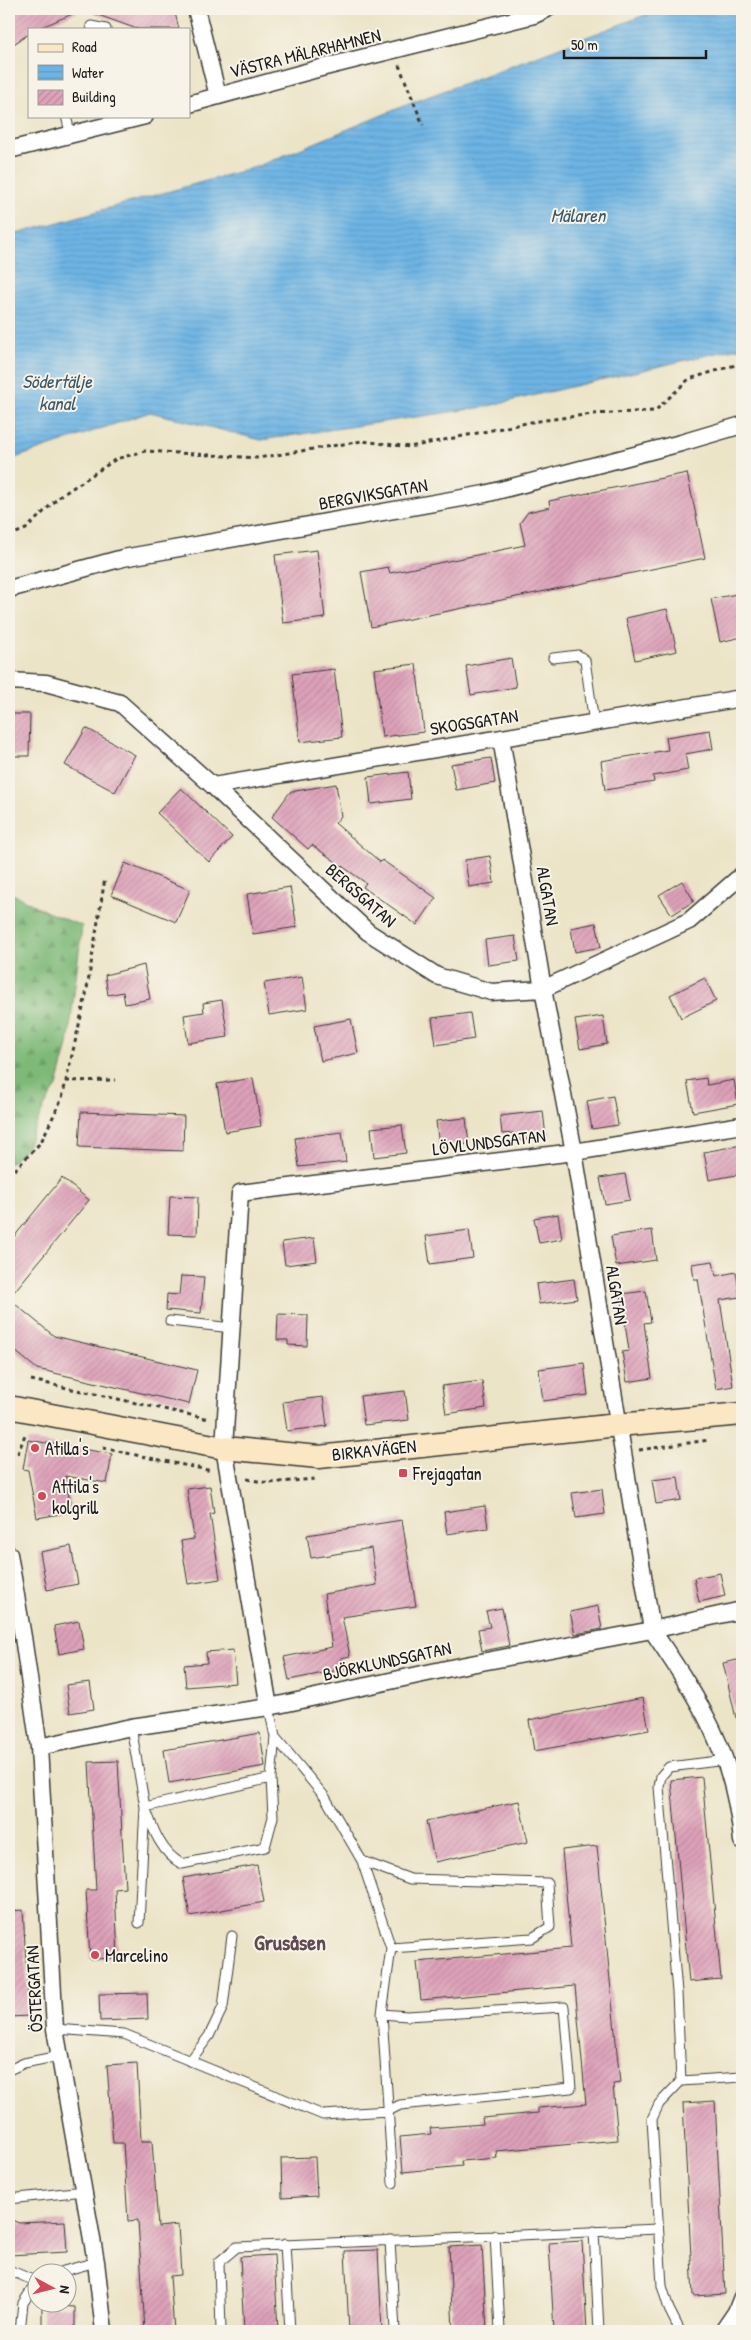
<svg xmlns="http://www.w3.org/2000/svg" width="751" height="2340" font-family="'Patrick Hand',sans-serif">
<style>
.forest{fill:url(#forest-firs);stroke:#4d6a4a}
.water{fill:url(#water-rules);stroke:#446880}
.building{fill:url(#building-hatch)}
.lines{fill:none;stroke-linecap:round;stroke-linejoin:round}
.lane-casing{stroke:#3b3a36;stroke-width:11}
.street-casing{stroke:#3b3a36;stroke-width:19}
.secondary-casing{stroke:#3b3a36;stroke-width:25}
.path{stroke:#3b3a36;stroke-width:3;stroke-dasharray:4 4;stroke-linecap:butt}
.lane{stroke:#fff;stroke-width:9}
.street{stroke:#fff;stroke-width:16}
.secondary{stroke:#fbe7c3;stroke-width:22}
.poi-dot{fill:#d1495b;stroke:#f7f3e8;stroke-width:2}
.labels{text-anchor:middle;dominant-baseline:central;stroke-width:4;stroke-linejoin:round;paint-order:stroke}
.street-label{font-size:18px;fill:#1c1c1c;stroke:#f7f3e8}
.poi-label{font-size:18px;fill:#1c1c1c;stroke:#f7f3e8;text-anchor:start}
.water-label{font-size:19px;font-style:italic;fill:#3c596c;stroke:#f7f3e8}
.district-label{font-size:22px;font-weight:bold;fill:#604b53;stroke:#f7f3e8}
</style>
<defs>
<pattern id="forest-firs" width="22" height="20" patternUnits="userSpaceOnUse" patternTransform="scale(1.25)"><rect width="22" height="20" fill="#7eb978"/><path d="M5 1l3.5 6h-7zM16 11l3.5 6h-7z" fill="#6c9e67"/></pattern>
<pattern id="water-rules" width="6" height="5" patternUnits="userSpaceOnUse" patternTransform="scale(1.25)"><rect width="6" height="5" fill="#6db4e4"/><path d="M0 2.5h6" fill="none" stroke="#5e9ac3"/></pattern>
<pattern id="building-hatch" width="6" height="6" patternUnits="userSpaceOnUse" patternTransform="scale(1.25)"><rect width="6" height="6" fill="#dda1b9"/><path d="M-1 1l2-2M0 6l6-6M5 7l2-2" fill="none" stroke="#bd8a9e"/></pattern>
</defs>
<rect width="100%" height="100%" fill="#f7f3e8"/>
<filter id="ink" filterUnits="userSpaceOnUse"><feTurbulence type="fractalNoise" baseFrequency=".02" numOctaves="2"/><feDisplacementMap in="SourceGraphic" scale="10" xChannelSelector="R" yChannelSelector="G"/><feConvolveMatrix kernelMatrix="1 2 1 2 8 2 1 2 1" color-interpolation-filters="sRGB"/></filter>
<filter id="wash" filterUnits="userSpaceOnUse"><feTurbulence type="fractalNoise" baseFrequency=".0096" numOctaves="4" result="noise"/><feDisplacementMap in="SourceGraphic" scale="20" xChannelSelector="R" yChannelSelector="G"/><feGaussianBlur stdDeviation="1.12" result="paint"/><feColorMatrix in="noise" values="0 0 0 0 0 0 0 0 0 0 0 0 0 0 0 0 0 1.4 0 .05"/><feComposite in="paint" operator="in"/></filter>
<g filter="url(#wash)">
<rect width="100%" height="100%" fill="#ece4c7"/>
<path class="forest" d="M9,892L47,912L82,926L68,1045L57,1086L44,1107L26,1148L9,1164Z"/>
<path class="water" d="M661,9H742V347L484,407L261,440L150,412L9,460V236L256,167L414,102Z"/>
<g id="blocks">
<path class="building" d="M9,9H84L37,29H29V34L9,47Z
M90,9H174L179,29H137L90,12Z
M687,473L705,558L371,627L361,572L388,567L390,573L525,545L520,523L528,512L550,507L549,501Z
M317,550L325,618L283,623L275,555Z
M742,593V637L720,642L711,599Z
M667,609L677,651L635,660L626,618Z
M511,658L516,687L471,695L466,666Z
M416,664L424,732L382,737L374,669Z
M334,669L342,737L300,742L292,674Z
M9,714H30L29,756H9Z
M86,728L135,755L115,792L65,765Z
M710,730L713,749L685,754L688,770L653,776L654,782L605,790L601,761L668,750L666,737Z
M491,758L495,783L456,790L451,764Z
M408,772L411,799L371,804L368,777Z
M336,784L341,816L335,823L380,862L382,860L436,898L417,925L363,887L366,883L312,845L308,849L272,817L290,792Z
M181,788L232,837L209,862L157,813Z
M490,856L494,883L469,887L465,860Z
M125,863L190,890L176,922L111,895Z
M682,881L694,901L672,915L659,895Z
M290,887L297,927L253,934L247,894Z
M596,923L601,947L575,952L571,928Z
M515,936L519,961L488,965L485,940Z
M144,965L150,999L125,1004L123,992L108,995L105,975Z
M302,977L307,1009L269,1015L264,983Z
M705,978L716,1001L681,1018L670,995Z
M222,1000L228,1037L188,1043L184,1015L204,1012L203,1003Z
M470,1013L474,1039L436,1045L432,1018Z
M603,1016L607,1044L580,1049L575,1020Z
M351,1019L358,1053L321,1061L314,1026Z
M253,1078L261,1126L225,1132L217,1084Z
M706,1078L707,1085L734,1080L738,1104L693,1112L687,1081Z
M613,1096L618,1125L592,1129L587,1101Z
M543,1111L546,1137L515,1141L514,1133L502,1134L500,1116Z
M81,1112L184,1116L183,1151L79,1147Z
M466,1118L469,1144L439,1147L436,1121Z
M402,1125L406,1153L374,1157L371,1128Z
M342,1132L346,1162L299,1167L295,1138Z
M742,1145V1174L709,1180L704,1152Z
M625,1174L630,1200L605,1204L600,1178Z
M62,1178L89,1200L9,1298V1243Z
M170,1196L198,1197L197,1235L168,1234Z
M558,1214L562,1239L539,1243L534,1218Z
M469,1230L473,1258L430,1264L426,1236Z
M652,1230L656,1260L616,1266L611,1236Z
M314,1238L317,1261L285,1265L282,1242Z
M713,1261L716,1276L736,1272L740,1297L720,1300L733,1386L716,1389L698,1279H694L692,1264Z
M181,1276L204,1277L201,1313L166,1310L167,1294L179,1295Z
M574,1279L577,1299L539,1304L536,1284Z
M646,1291L651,1322L644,1323L652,1378L627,1382L622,1352L629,1351L621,1294Z
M9,1299L54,1336L197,1370L189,1404L37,1369L9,1346Z
M278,1314L308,1315L307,1346L288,1345V1340H277Z
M584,1363L588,1395L543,1401L539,1369Z
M482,1381L486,1408L446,1414L442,1386Z
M405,1391L409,1420L364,1425L360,1396Z
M323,1397L327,1426L287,1431L283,1402Z
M28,1440L112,1454L107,1483L65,1476L72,1512L37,1518L28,1470L23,1469Z
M678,1477L681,1500L656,1504L652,1480Z
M210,1486L214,1513L210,1514L220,1579L188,1584L181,1541L194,1539L187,1489Z
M602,1489L605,1514L576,1518L572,1493Z
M485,1506L488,1528L447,1534L444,1512Z
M402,1520L416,1606L342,1617L350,1656L341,1658L343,1669L289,1680L284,1657L332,1647L324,1594L377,1585L371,1548L311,1558L307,1535Z
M71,1546L78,1584L47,1590L40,1552Z
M720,1573L725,1596L699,1602L694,1578Z
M598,1606L602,1629L575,1634L570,1612Z
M502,1608L509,1646L482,1651L478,1629L490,1627L486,1611Z
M79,1621L84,1649L59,1654L54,1626Z
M233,1650L236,1683L186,1687L184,1665L207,1663L206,1652Z
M742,1659V1718H736L723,1663Z
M90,1682L94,1709L70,1713L66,1685Z
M643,1698L649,1730L534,1751L529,1720Z
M260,1733L265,1766L169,1783L164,1750Z
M118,1761L125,1888L115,1889L118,1958L90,1959L86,1890H96L89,1762Z
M702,1777L721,1979L689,1982L671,1780Z
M519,1801L528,1842L435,1862L426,1821Z
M597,1846L620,2083L613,2084L618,2140L496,2151L497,2158L461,2161L462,2166L403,2172L400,2137L431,2134L430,2128L483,2124L482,2118L538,2113V2108L586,2104L575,1986L421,2000L417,1962L571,1948L562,1850Z
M257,1865L264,1902L190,1916L183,1878Z
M23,1910L29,2016L9,2017V1911Z
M147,1993L148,2019L100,2021L99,1994Z
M137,2063L141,2141H152L158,2227L178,2225L181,2275L170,2276L174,2331H145L138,2220L128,2221L123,2143H113L107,2065Z
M715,2101L725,2294L693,2296L683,2103Z
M315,2157L317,2196L282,2198L281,2158Z
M9,2219L19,2223L65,2221L67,2252L9,2255Z
M582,2241L587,2331H554L549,2243Z
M482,2245L487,2331H453L449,2247Z
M378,2250L382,2331H349L345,2251Z
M274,2255L278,2331H244L240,2257Z
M42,2305L75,2307V2331H42Z"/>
</g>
</g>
<g filter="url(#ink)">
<use href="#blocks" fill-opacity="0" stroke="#3b3a36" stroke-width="1"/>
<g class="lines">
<g class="lane-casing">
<path id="lane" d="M91,26L106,29
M66,116L71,136
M553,658L578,655L585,660L594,723
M170,1321L232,1328
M269,1707L275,1737L325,1797L362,1861L391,1948L382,2014L393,2183
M131,1727L145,1807L139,1923
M726,1760L669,1767L661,1776L659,1787L677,1992L681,2081L742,2077
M271,1778L145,1807C153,1829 161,1853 182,1864L265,1847L273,1817L271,1778L275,1737
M362,1861L410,1879L547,1883L550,1927L532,1938L391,1948
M55,2029L124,2034L323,2115L388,2111L400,2105L571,2088L564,2007L407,2016L382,2014
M190,2061L209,2036L223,2007L232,1936
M9,2070L24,2063L59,2056
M9,2199L84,2191
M594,2231L599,2331
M495,2235L500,2331
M390,2240L395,2331
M285,2244L290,2331
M9,2270L35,2281
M60,2272L96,2262
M20,2331L23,2303L38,2280
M221,2331L219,2262L237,2247L658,2229
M680,2331L669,2309L662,2286L652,2119L659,2104L681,2081"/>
</g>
<g class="street-casing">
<path id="street" d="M196,9L218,96
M189,104L317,69L534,15L547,9
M9,150L145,116
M9,589L123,558L485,494L681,443L742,425
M9,681L46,683L120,703L213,786L368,932L437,976L491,992L543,989L689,921L742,875
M501,738L543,989L574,1152L652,1630C700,1701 734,1752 742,1841
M213,786L742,698
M9,1554L23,1637L39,1747L55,2029L96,2262L104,2331
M269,1707L224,1448L240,1193L574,1152L742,1125
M39,1747L131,1727L269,1707L460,1666L652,1630L742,1610
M723,2331L736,2312L742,2297"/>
</g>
<g class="secondary-casing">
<path id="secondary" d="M9,1407L224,1448L319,1457L618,1425L742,1414"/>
</g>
<path class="path" d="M399,65L423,125
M9,536L26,529L59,497L116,459L145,451L258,458L362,441L410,447L531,422L592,414L655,411L689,379L742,363
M66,1081L115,1080
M9,1176L41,1142L62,1098L86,995L105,878
M31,1380L209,1419
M103,1448L212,1471
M639,1450L709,1440
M9,1453H18L26,1432
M247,1479L268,1483L315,1479"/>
<use href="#lane" class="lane"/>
<use href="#street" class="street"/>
<use href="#secondary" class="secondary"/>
</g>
</g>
<g class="poi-dot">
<circle cx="35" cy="1448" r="5"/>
<rect x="398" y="1468" width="10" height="10" rx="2.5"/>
<circle cx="42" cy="1496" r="5"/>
<circle cx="95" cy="1955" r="5"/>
</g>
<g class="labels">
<g class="street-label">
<text transform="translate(305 53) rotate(-14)">VÄSTRA MÄLARHAMNEN</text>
<text transform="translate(373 494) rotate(-10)">BERGVIKSGATAN</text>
<text transform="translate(474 722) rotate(-9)">SKOGSGATAN</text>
<text transform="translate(361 895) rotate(41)">BERGSGATAN</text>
<text transform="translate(548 896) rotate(80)">ALGATAN</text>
<text transform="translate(489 1142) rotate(-7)">LÖVLUNDSGATAN</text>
<text transform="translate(617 1295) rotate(81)">ALGATAN</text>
<text transform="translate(374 1450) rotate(-6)">BIRKAVÄGEN</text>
<text transform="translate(387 1661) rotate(-12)">BJÖRKLUNDSGATAN</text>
<text transform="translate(34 1989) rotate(-93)">ÖSTERGATAN</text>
</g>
<g class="poi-label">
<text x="45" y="1448">Atilla's</text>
<text x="413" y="1473">Frejagatan</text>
<text x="52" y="1486">Attila's<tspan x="52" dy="21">kolgrill</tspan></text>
<text x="105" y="1955">Marcelino</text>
</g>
<g class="water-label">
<text x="578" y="215">Mälaren</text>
<text x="57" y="381">Södertälje<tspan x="57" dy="22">kanal</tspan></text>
</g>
<g class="district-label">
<text x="290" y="1942">Grusåsen</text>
</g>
</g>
<rect width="751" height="2340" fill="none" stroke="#f7f3e8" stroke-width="30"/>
<rect x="28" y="28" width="162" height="90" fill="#f7f3e8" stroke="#9f9d96"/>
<rect x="38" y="44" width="25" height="8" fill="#fbe7c3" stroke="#9f9d96"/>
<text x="72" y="52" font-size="15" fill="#1c1c1c">Road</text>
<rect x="38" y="65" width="25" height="15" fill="url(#water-rules)" stroke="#9f9d96"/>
<text x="72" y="78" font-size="15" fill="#1c1c1c">Water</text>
<rect x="38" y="90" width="25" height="15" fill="url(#building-hatch)" stroke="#9f9d96"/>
<text x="72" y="102" font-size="15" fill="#1c1c1c">Building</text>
<g transform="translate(52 2288) rotate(97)"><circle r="24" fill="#f7f3e8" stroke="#9f9d96"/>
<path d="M0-4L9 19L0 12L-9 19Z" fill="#d1495b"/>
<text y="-8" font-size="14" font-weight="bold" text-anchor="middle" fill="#1c1c1c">N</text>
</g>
<path d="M564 50v8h142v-8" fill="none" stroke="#1c1c1c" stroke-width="2.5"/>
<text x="571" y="50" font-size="15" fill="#1c1c1c" stroke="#f7f3e8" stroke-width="4" paint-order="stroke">50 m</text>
</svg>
